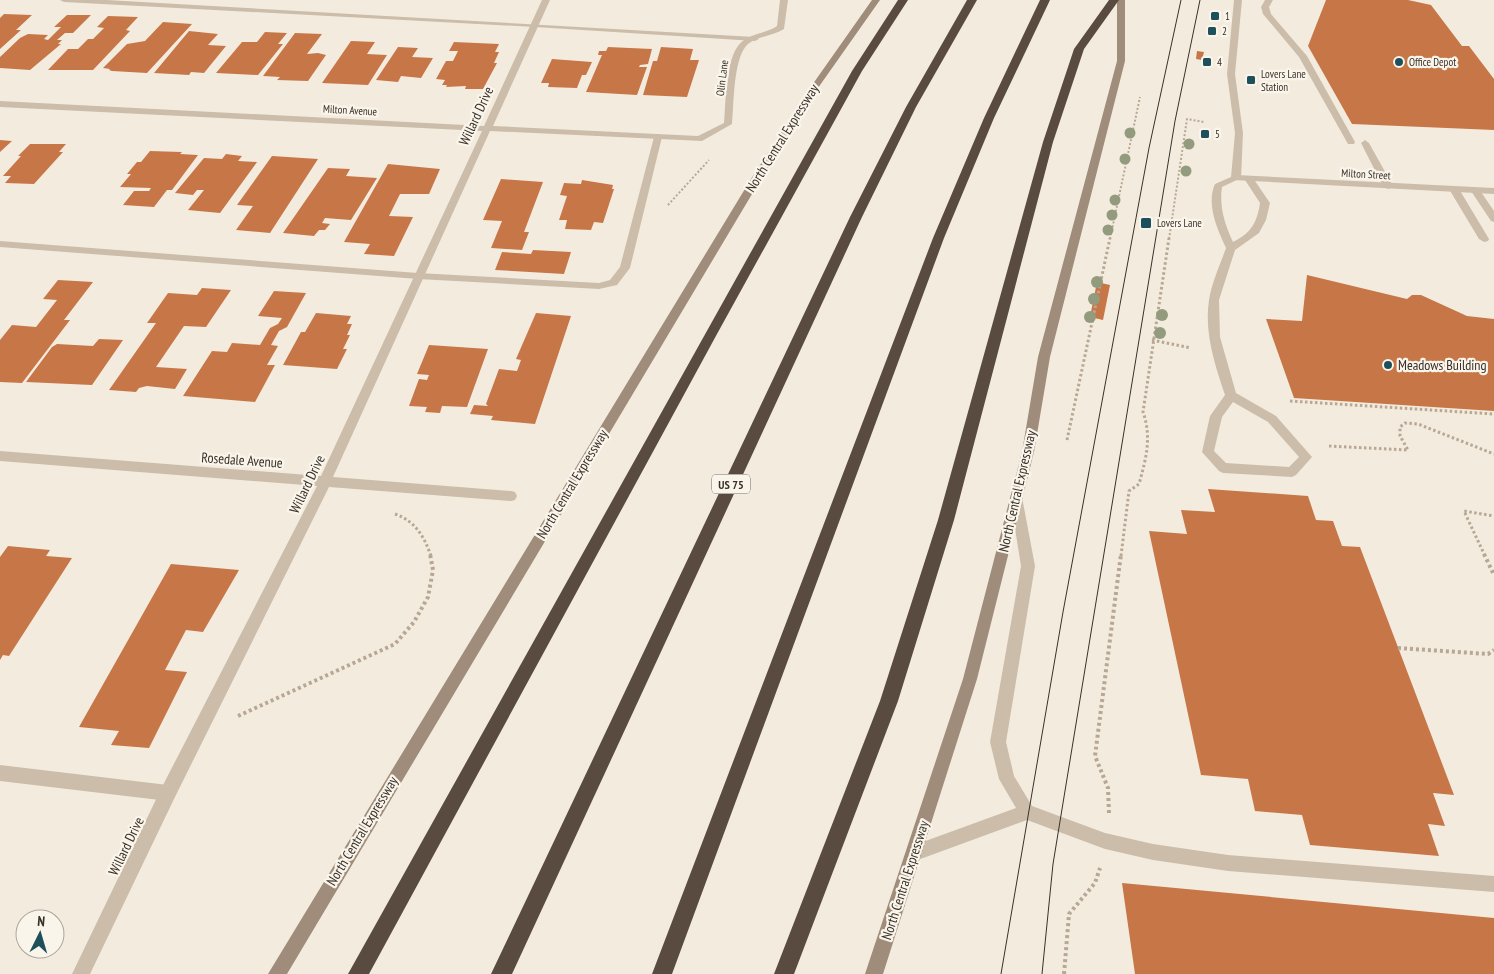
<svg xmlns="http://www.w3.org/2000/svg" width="1494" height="974" font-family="'PT Sans Narrow',sans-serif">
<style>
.building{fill:#c77648}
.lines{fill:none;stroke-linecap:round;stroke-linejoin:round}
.path-far2{stroke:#b8a794;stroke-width:2;stroke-dasharray:2 2;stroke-linecap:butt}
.path-far1{stroke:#b8a794;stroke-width:3;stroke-dasharray:2.5 2.5;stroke-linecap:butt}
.path{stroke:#b8a794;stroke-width:4;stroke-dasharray:3 3;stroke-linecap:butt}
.service{fill:#ccbdaa;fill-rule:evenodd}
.minor{fill:#ccbdaa;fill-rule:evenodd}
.secondary{fill:#9f8c7b;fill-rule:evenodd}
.motorway{fill:#5a4b41;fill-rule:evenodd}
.tram{stroke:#393029;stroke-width:1}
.tree{fill:#929b7d}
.poi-dot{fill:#1e505b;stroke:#faf5eb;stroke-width:2}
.labels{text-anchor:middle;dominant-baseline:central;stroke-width:4.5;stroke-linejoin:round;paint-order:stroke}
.far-poi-label{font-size:11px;fill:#393029;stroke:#faf5eb;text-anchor:start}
.far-street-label{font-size:11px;fill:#393029;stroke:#faf5eb}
.shield{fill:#faf5eb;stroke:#736b63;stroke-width:1}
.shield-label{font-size:12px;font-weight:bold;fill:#393029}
.street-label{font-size:14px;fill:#393029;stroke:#faf5eb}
.poi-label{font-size:14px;fill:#393029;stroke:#faf5eb;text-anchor:start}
</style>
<rect width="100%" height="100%" fill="#f3ecde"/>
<path class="building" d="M1326,0H1408L1431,5L1462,46H1469L1494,79V130L1352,124L1308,46Z
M4,14L32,15L16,30H21L0,49V18Z
M67,15H91L73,33H65L57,40H62L58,44H61L30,70L0,68V57L20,38L28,34L48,35L44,39L48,40L61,27H54Z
M108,16L138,17L126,30L130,31L93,70H48L68,49H78L88,39H93L104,28L97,27Z
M163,22L192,24L147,73L112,71L109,70L110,69L103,68L127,44L145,41Z
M189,31L218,34L208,45L226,46L204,73L191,72L189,75L154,73Z
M265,32L287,33L278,44H283L258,75L216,73L242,42H257Z
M295,33L322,34L307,54L318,53L326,55L308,81L277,80L280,77L263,76Z
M351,41L375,42L367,54L387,55L368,85L322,83Z
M454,42L499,44L495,52H499L494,63H497L483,89H465L466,86L446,87L447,85H442L445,80L436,79L446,61H453L458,51H449Z
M398,47L418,48L412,57L433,58L421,78L401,76L398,82L376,80Z
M608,47L652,49L648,64L640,65L639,67H647L637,95L586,92L602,55H598L599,51H606Z
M661,47L693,49L690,60H699L687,97L643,95L653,61H657Z
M1197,51L1204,52L1202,60L1196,59Z
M552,59L592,62L586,75H582L577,88L548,87L549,83H541Z
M0,140L12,141L0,152Z
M30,144H66L59,152H63L34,184L5,183L11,176H3L21,156H18Z
M150,151L182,152L180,154L198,155L172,190H167L154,207L123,205L134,191H149L151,188L120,187L131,174H127L137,162H141Z
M226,154L242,156L238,161L257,162L220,213L188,210L204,190H197L193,195L175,193L204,158L222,159Z
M272,156L318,159L270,233L236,230L253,206L237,205Z
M388,164L440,169L429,194H400L389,216L413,217L394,256L364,254L370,244L344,242Z
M328,168L350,169L346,176L377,178L351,220L325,218L322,223L330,224L325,230H319L314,236L283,233Z
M501,179L543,182L524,232H529L522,250L491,248L502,221L483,220Z
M582,180L613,185L612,189H614L603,223L594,222L591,230L565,229L567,220H559L567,196L560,195L564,183L581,184Z
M533,250L571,252L564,274L495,270L502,252L531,254Z
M1307,275L1407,299L1412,295H1421L1467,316L1494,319V411L1294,398L1266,319L1302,321Z
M58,280L93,282L64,320H70L22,383L0,382V340L12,325L36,327L57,300L43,299Z
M1097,282L1110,285L1103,320L1090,317Z
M202,288L231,290L206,327L184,326L156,367L187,369L175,389L147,386L139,388L136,392L109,390L156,323H147L168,293L197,295Z
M274,291L306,293L287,327L279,331L271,345L278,346L267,365H275L255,402L183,396L212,351L227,352L232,343L260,345L270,328L278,324L282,318L258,316Z
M316,313L351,316L347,324H352L347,335H350L343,349H347L337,369L283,365L301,332H305Z
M536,313L571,316L535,424L491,420L493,416L470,414L474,405L488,406L486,404L499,369L517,371L521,360L516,359Z
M99,339L123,340L92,385L26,382L52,347L57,344L93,346Z
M429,345L488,349L467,407L442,406L440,413L425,412L427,407L409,406L419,379L427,380L429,375L417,374Z
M1208,489L1308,496L1316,520L1333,521L1342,546L1360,547L1454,795L1433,793L1445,826L1428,824L1439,856L1310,845L1302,815L1255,811L1248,779L1201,775L1149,531L1187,534L1181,510L1215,512Z
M8,546L50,550L46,556L72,558L9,656L3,655L0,660V557Z
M171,564L239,570L203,632L186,630L165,670L187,672L149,748L111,745L119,731L79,727Z
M1122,883L1494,918V974H1135Z"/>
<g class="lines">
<path class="path-far2" d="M668,205L709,160
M1110,239L1140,97
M1169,239L1187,119L1204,122"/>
<path class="path-far1" d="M1152,340L1191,348
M1290,401L1494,414
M1067,440L1110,238
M1329,446L1408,450L1400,436V427L1405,423L1418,424L1494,454
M395,514C415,521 424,536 431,556
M1121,556L1129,491L1139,484C1146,459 1152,437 1143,412L1169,238
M1485,556L1464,511L1494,516"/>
<path class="path" d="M1484,554L1494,575
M1398,648L1488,654L1494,650
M238,716L395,644L414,622L428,597L433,570L430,554
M1109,813L1108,788L1095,756L1121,554
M1064,974L1069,914L1095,883L1100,868"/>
<path class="service" d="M60,0H107L755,37L759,39L755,41L535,27L64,2Z
M1234,0H1242L1235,74L1243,133L1241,178L1222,187C1219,207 1225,225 1233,242C1251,233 1257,223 1260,203L1245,180L1247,178H1253L1270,203L1266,220L1259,233L1235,250L1219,300L1220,337L1236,393L1276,416L1312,457L1296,475L1292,477L1223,473L1219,471L1202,452L1210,416L1225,395C1215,365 1204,333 1209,300C1212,282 1220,265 1226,248C1217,229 1206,204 1215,184L1231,177L1235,133L1227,74ZM1233,402L1268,422L1299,457L1289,467L1226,463L1214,451L1222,417Z
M1265,0H1273L1269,7L1271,14L1307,56L1355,142L1354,144H1348L1299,57L1263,14L1261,7Z
M658,134L662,137L630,268L617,285L599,289L418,279L0,247V241L418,273L599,283L610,280L620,267L654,137Z
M1365,140L1369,143L1393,186L1391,188L1388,189L1383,186L1361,143Z
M1454,186L1459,189L1489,239L1488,241L1484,242L1479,239L1449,189Z
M1476,188L1479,189L1494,211V222L1491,221L1471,191Z
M1016,492L1020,493L1022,497L1035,566L1006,742L1014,776L1032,806L1105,833L1153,844L1228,855L1494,876V892L1228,871L1153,860L1105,849L1027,820L915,861L909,859L907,853L909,847L1016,808L999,779L990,742L1021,566L1010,497L1012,493Z
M0,765L168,785L174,787L176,793L174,799L168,801L0,781Z"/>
<path class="minor" d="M542,0H550L493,126L698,136L724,123C726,102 725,52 744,40C754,33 767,33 777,26L780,0H788L784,29C773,36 758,36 748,44C733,57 734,105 732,124L702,141L490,131L333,477L511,491L515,492L517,496L515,500L511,501L329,487L174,799L90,974H72L162,787L317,486L0,461V451L321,476L482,131L0,107V101L484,126Z
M1236,175L1494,188V194L1233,180V176Z"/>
<path class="secondary" d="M872,0H880L818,88L761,179L287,974H268L751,179L810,88Z
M1117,0H1125V61L1050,357L1034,452L977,679L883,974H865L963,679L1022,452L1038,357L1117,61Z"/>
<path class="motorway" d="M898,0H908L862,71L717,334L369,974H348L852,71Z
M967,0H977L916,107L862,217L512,974H491L850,217L906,107Z
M1040,0H1050L994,118L944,238L672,974H652L933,238L984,118Z
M1109,0H1119L1084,49L1053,142L954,520L898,701L794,974H774L880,701L938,520L1043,142L1074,49Z"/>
<path class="tram" d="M1001,974L1063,612L1149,148L1181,0
M1042,974L1053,864L1175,121L1200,0"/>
</g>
<g class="tree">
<circle cx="1130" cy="133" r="5.5"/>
<circle cx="1189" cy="144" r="5.5"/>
<circle cx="1125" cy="159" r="5.5"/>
<circle cx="1186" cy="171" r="5.5"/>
<circle cx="1115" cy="200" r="5.5"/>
<circle cx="1112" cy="215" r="5.5"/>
<circle cx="1108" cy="230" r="5.5"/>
<circle cx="1097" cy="282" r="6"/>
<circle cx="1094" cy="299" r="6"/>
<circle cx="1162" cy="315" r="6"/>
<circle cx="1090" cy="317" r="6"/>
<circle cx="1160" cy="333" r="6"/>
</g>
<g class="poi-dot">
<rect x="1210" y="11" width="10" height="10" rx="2.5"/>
<rect x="1207" y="26" width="10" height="10" rx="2.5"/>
<rect x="1202" y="57" width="10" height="10" rx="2.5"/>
<circle cx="1399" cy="62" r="5"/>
<rect x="1246" y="75" width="10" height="10" rx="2.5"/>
<rect x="1200" y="129" width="10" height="10" rx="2.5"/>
<rect x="1140" y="217" width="12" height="12" rx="2.5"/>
<circle cx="1388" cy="365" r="5"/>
</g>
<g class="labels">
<g class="far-poi-label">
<text x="1225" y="16">1</text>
<text x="1222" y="31">2</text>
<text x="1217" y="62">4</text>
<text x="1409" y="62">Office Depot</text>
<text x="1261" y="74">Lovers Lane<tspan x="1261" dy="13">Station</tspan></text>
<text x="1215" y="134">5</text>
<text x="1157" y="223">Lovers Lane</text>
</g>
<g class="far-street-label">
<text transform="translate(722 78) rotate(-83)">Olin Lane</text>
<text transform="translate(350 110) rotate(3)">Milton Avenue</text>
<text transform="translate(1366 174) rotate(3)">Milton Street</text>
</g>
<rect class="shield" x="712" y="474.5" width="38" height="19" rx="4"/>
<g class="shield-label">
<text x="731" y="484">US 75</text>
</g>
<g class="street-label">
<text transform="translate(476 116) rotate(-65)">Willard Drive</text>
<text transform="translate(782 138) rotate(-58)">North Central Expressway</text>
<text transform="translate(242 460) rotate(4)">Rosedale Avenue</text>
<text transform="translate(307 484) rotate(-64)">Willard Drive</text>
<text transform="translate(572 484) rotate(-59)">North Central Expressway</text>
<text transform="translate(1017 491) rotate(-77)">North Central Expressway</text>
<text transform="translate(362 831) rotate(-59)">North Central Expressway</text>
<text transform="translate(126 846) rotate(-64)">Willard Drive</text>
<text transform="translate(905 880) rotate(-72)">North Central Expressway</text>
</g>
<g class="poi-label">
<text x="1398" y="365">Meadows Building</text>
</g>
</g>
<g transform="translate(40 934) rotate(5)"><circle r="24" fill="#faf5eb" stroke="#ada69d"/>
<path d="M0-4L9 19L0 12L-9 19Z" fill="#1e505b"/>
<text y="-8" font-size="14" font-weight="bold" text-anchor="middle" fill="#393029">N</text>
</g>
</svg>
